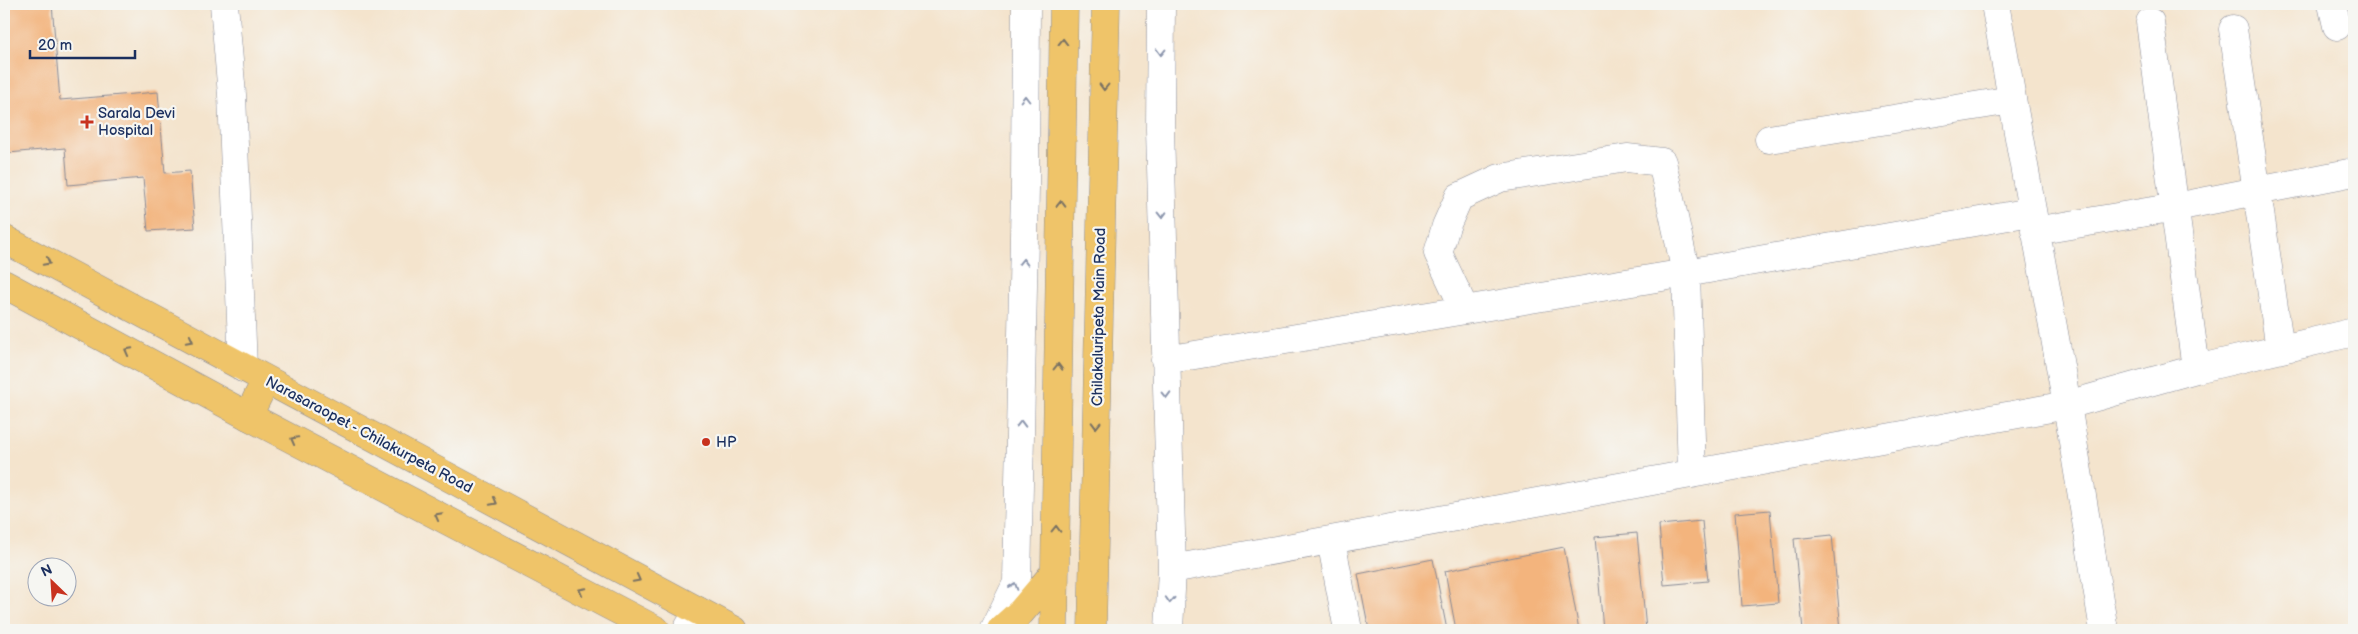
<svg xmlns="http://www.w3.org/2000/svg" width="2358" height="634" font-family="'Balsamiq Sans',sans-serif">
<style>
.building{fill:#f3b47d}
.lines{fill:none;stroke-linecap:round;stroke-linejoin:round}
.minor-casing{stroke:#888a96;stroke-width:29}
.major-casing{stroke:#888a96;stroke-width:29}
.highway-casing{stroke:#888a96;stroke-width:29}
.minor{stroke:#fff;stroke-width:28}
.major{stroke:#efc469;stroke-width:28}
.highway{stroke:#efc469;stroke-width:28}
.oneway{stroke:#7a7263}
.oneway2{stroke:#8d97ae}
.poi-dot{fill:#c8321e;stroke:#f6f6f2;stroke-width:2}
.labels{text-anchor:middle;dominant-baseline:central;stroke-width:4.5;stroke-linejoin:round;paint-order:stroke}
.poi-label{font-size:15px;fill:#1b2f5e;stroke:#f6f6f2;text-anchor:start}
.street-label{font-size:15px;fill:#1b2f5e;stroke:#f6f6f2}
</style>
<rect width="100%" height="100%" fill="#f6f6f2"/>
<filter id="ink" filterUnits="userSpaceOnUse"><feTurbulence type="fractalNoise" baseFrequency=".02" numOctaves="2"/><feDisplacementMap in="SourceGraphic" scale="10" xChannelSelector="R" yChannelSelector="G"/><feConvolveMatrix kernelMatrix="1 2 1 2 8 2 1 2 1" color-interpolation-filters="sRGB"/></filter>
<filter id="wash" filterUnits="userSpaceOnUse"><feTurbulence type="fractalNoise" baseFrequency=".0096" numOctaves="4" result="noise"/><feDisplacementMap in="SourceGraphic" scale="20" xChannelSelector="R" yChannelSelector="G"/><feGaussianBlur stdDeviation="1.12" result="paint"/><feColorMatrix in="noise" values="0 0 0 0 0 0 0 0 0 0 0 0 0 0 0 0 0 1.4 0 .05"/><feComposite in="paint" operator="in"/></filter>
<g filter="url(#wash)">
<rect width="100%" height="100%" fill="#f4e4cd"/>
<g id="blocks">
<path class="building" d="M4,4H52L60,100L158,92L165,173L190,171L195,228L148,231L143,178L68,185L65,148L8,153L4,105Z
M1770,510L1778,603L1742,606L1735,513Z
M1702,521L1708,581L1664,585L1659,525Z
M1637,533L1646,630H1603L1595,537Z
M1832,535L1841,630H1803L1794,539Z
M1564,547L1579,630H1456L1445,571Z
M1433,559L1447,630H1369L1358,574Z"/>
</g>
</g>
<g filter="url(#ink)">
<use href="#blocks" fill-opacity="0" stroke="#888a96" stroke-width="1"/>
<g class="lines">
<g class="minor-casing">
<path id="minor" d="M224,4L232,95L243,368
M1161,4L1160,129L1172,569L1169,630
M1995,4L2067,405L2104,630
M2332,4L2337,26
M2150,22L2196,369
M2233,29L2280,349
M1769,139L2012,100
M2035,231L2176,207L2354,172
M1465,310L1438,253L1446,226L1459,197L1500,178L1627,158L1662,162L1686,273L1692,474
M1165,360L1686,273L2031,212
M1331,540L1348,630
M1172,569L2067,405L2196,369L2354,332
M687,630L698,611
M994,630L1017,583L1025,187L1026,4"/>
</g>
<g class="major-casing">
<path id="major" d="M4,239L734,630
M4,284L248,416L656,630
M1001,630L1021,612L1055,572
M1054,630L1064,4
M1092,630L1106,4"/>
</g>
<g class="highway-casing">
<path id="highway" d="M248,416L266,380"/>
</g>
<use href="#minor" class="minor"/>
<use href="#major" class="major"/>
<use href="#highway" class="highway"/>
</g>
<defs><path id="oneway-chevron" d="M-2-3.5L2.5 0L-2 3.5" fill="none" stroke-width="1.6" stroke-linecap="round" stroke-linejoin="round" transform="scale(1.25)"/></defs>
<g class="oneway">
<use href="#oneway-chevron" transform="translate(1063 42) rotate(-89)"/>
<use href="#oneway-chevron" transform="translate(1104 87) rotate(91)"/>
<use href="#oneway-chevron" transform="translate(1061 204) rotate(-89)"/>
<use href="#oneway-chevron" transform="translate(47 262) rotate(28)"/>
<use href="#oneway-chevron" transform="translate(190 340) rotate(28)"/>
<use href="#oneway-chevron" transform="translate(128 351) rotate(-152)"/>
<use href="#oneway-chevron" transform="translate(1058 367) rotate(-89)"/>
<use href="#oneway-chevron" transform="translate(1096 425) rotate(91)"/>
<use href="#oneway-chevron" transform="translate(294 440) rotate(-152)"/>
<use href="#oneway-chevron" transform="translate(494 502) rotate(28)"/>
<use href="#oneway-chevron" transform="translate(438 516) rotate(-152)"/>
<use href="#oneway-chevron" transform="translate(1056 529) rotate(-89)"/>
<use href="#oneway-chevron" transform="translate(637 579) rotate(28)"/>
<use href="#oneway-chevron" transform="translate(582 591) rotate(-152)"/>
</g>
<g class="oneway2">
<use href="#oneway-chevron" transform="translate(1161 52) rotate(91)"/>
<use href="#oneway-chevron" transform="translate(1025 99) rotate(-90)"/>
<use href="#oneway-chevron" transform="translate(1162 215) rotate(89)"/>
<use href="#oneway-chevron" transform="translate(1023 262) rotate(-89)"/>
<use href="#oneway-chevron" transform="translate(1166 395) rotate(89)"/>
<use href="#oneway-chevron" transform="translate(1021 424) rotate(-89)"/>
<use href="#oneway-chevron" transform="translate(1014 586) rotate(-71)"/>
<use href="#oneway-chevron" transform="translate(1170 600) rotate(93)"/>
</g>
</g>
<g class="poi-dot">
<path d="M84.5 114.5h5v5h5v5h-5v5h-5v-5h-5v-5h5z"/>
<circle cx="706" cy="442" r="5"/>
</g>
<g class="labels">
<g class="poi-label">
<text x="98" y="113">Sarala Devi<tspan x="98" dy="17">Hospital</tspan></text>
<text x="716" y="442">HP</text>
</g>
<g class="street-label">
<text transform="translate(1099 317) rotate(-89)">Chilakaluripeta Main Road</text>
<text transform="translate(369 435) rotate(28)">Narasaraopet - Chilakurpeta Road</text>
</g>
</g>
<rect width="2358" height="634" fill="none" stroke="#f6f6f2" stroke-width="20"/>
<g transform="translate(52 582) rotate(335)"><circle r="24" fill="#f6f6f2" stroke="#9ea6b7"/>
<path d="M0-4L9 19L0 12L-9 19Z" fill="#c8321e"/>
<text y="-8" font-size="14" font-weight="bold" text-anchor="middle" fill="#1b2f5e">N</text>
</g>
<path d="M30 50v8h105v-8" fill="none" stroke="#1b2f5e" stroke-width="2.5"/>
<text x="38" y="50" font-size="15" fill="#1b2f5e" stroke="#f6f6f2" stroke-width="4" paint-order="stroke">20 m</text>
</svg>
